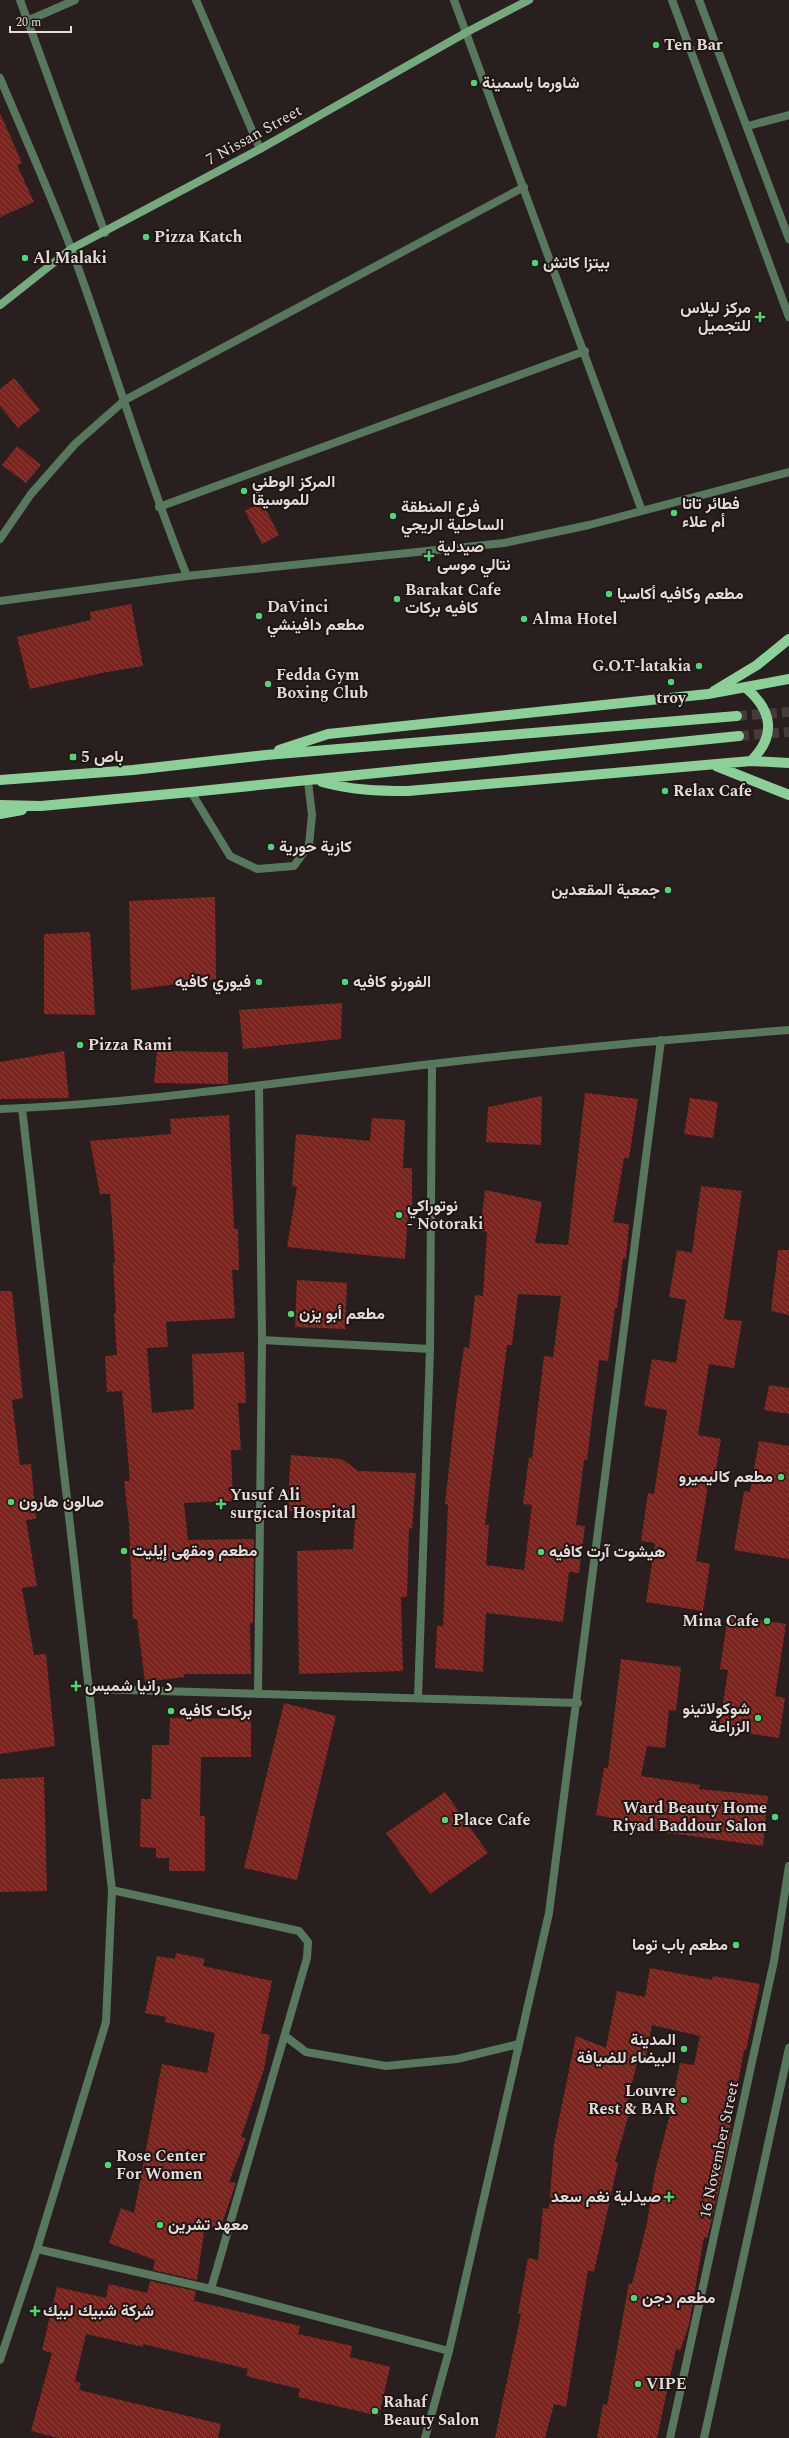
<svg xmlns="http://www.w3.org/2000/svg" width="789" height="2438" font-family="Spectral,Vazirmatn,serif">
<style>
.building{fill:url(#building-back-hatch);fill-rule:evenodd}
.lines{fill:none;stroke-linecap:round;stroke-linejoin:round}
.primary-tunnel{stroke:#453b3a;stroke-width:10;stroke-dasharray:10 5;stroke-linecap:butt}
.service{stroke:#58785e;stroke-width:8}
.minor{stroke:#58785e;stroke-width:8}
.tertiary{stroke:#58785e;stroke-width:8}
.secondary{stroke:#75aa7f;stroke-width:8}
.primary{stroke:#8bd099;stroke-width:10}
.poi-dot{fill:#4ed675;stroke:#1f1614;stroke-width:1.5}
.labels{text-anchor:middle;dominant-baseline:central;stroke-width:4;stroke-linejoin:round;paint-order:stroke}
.poi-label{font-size:16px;font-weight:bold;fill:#e2dbda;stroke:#1f1614;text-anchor:start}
.street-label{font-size:16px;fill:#e2dbda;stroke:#1f1614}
</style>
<defs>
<pattern id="building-back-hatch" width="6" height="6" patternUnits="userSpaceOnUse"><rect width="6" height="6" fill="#7c231e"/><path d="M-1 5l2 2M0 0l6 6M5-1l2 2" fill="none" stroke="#8e423e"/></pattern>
</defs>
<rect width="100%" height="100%" fill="#291f1e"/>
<path class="building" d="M0,113L22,163L17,165L34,202L0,217Z
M14,378L40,410L18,428L0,406V389Z
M17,446L41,465L26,483L2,465Z
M262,502L279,535L262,544L245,511Z
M131,604L143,666L102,673L30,689L17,637L91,620L90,612Z
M215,897L216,979L131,990L129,901Z
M90,932L95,1015L44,1014V934Z
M342,1003L341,1039L243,1049L239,1010Z
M64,1051L69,1098L0,1099V1062Z
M157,1051L228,1052V1084L154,1083Z
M585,1093L638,1099L629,1158H624L613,1222L629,1224L626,1259L623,1258L617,1308H615L608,1361L599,1360L587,1460H584L576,1525L585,1526L579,1573L569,1572L563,1622L486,1613L483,1672L435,1668L437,1626H443L448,1505L445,1504L456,1404L464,1347L469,1348L475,1295L483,1296L487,1232L480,1231L485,1190L542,1202L535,1243L568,1245ZM518,1294L561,1296L553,1357L544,1356L532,1458L529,1457L523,1504L532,1505L524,1570L486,1565L489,1525H485L507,1345H512Z
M542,1096L541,1145L486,1142L488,1107Z
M690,1098L718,1102L713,1138L684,1134Z
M229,1115L234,1229H238L239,1270H232L235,1318L166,1322L168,1347L147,1348L152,1413L194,1409L192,1354L244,1352L246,1403H238L241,1450H231L233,1501L184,1503L188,1540L254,1539L253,1623H250L251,1674H184V1677L145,1682L137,1619H133L129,1523L124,1481H130L122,1391L107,1392L105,1356L117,1355L114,1313H116L113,1263H115L110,1194H100L90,1141L171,1134L170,1119Z
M372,1118L405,1120L403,1168H412V1212H408L405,1259L287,1247L297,1187L292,1186L296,1134L370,1141Z
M701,1186L742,1191L724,1319L742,1321L734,1368L709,1364L698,1435L721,1439L713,1486L708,1485L696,1561L710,1564L703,1611L646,1602L655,1543L641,1541L648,1493L654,1494L667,1410L644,1406L652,1359L676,1363L686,1300L669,1297L677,1250L692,1253Z
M778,1250H789V1315L771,1311Z
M297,1280L347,1283L345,1329L295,1327Z
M0,1291H12L23,1398L12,1400L20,1465L31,1464L36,1519L26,1520L37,1586L22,1588L34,1655L46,1654L55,1746L0,1754Z
M769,1385L789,1388V1414L764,1410Z
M759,1441L789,1446V1559L734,1550L744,1491L750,1492Z
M291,1455L342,1459L358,1471L416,1473L412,1529L409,1528L407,1597H401L403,1671L299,1674L297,1551L353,1549L356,1510L287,1511Z
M728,1615L786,1624L775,1696L785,1698L779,1738L719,1729L728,1670L720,1669Z
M621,1659L681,1667L676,1711L669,1710L665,1748L647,1746L641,1776L700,1785L699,1789L768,1796L763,1846L649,1830V1825L596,1815L604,1768H608Z
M284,1703L336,1716L297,1880L244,1868Z
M170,1718L251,1719V1757H201L200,1816H205V1871H169V1858H156V1848L140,1847L141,1799H151L152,1745H169Z
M44,1777L47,1891L0,1892V1779Z
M445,1792L488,1853L430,1894L386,1833Z
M176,1953L205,1959L203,1966L272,1981L261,2033L270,2035L264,2069L241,2137L246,2138L229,2182L236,2183L220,2229L205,2226L197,2280L153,2270L155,2260L109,2243L121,2208L134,2213L162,2064L207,2073L215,2033L165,2022L166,2017L145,2013L157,1956L175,1959Z
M650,1968L712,1980L713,1976L760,1984L746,2050H744L730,2128L731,2134L712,2219L707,2238L704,2237L689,2325L680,2351L676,2349L657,2438H597L603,2404L607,2405L629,2283L632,2284L647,2223L655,2172L669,2118L680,2063L694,2065L700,2036L652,2025L646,2056L639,2055L627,2103L632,2104L615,2162L618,2163L594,2272L588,2270L566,2407L554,2404L545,2438H495L521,2314L518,2313L528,2258L538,2260L543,2208L549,2209L554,2144L576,2036L606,2048L617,1991L645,1997Z
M150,2281L196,2291L194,2301L300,2326L298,2334L352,2346L350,2357L390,2367L379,2416L298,2397L300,2389L246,2376L248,2369L143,2344V2347L86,2334L75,2381L81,2383L79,2390L221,2424L218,2438H58L31,2431L52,2353L42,2350L57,2287L106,2298L109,2284L147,2293Z"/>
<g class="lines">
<path class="primary-tunnel" d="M737,716L789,712
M739,736L789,732"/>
<path class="service" d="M191,792L230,856L257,869L294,866L309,845L312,815L308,781"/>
<path class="minor" d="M20,0L105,233
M196,0L260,149
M454,0L642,511
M27,21L75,0
M0,78C24,135 50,193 72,251C112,359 144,470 187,576
M748,126L789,115
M159,507L585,351
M0,539L31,494L75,444L125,400L524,187
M0,601L187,576L504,543L589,525L789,472
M0,1109C145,1103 288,1081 432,1064C551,1050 670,1039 789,1030
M262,1340L430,1349
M90,1689L578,1703
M258,1694L262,1340L259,1087
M418,1698L430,1349L432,1064
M112,1890L299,1931L308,1942L307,1958L211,2289
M285,2036L306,2052L386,2066L457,2059L519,2044
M37,2249L211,2289L449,2351
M0,2360L37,2249L106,2022L112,1890L22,1108
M425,2438L449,2351L549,1913L661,1040"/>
<path class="tertiary" d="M672,0L789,317
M699,0L789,239
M670,2438L774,1961L789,1866
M704,2438L789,2048"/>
<path class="secondary" d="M0,305L71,249L260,149L467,32L529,0"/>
<path class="primary" d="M746,688C773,711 776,736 751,761
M714,691L757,665L789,639
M279,750L328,734L708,694L789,679
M716,766L789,795
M0,780L133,770L266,755L737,716
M322,782C351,790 378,791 408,791L751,761L789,763
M0,805L41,806L191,792L739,736
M0,814L22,810"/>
</g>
<g class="poi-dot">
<circle cx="656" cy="45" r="4"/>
<circle cx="474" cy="83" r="4"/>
<circle cx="146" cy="237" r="4"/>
<circle cx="25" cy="258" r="4"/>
<circle cx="535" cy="263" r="4"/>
<path d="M758 311h4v4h4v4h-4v4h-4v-4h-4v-4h4z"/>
<circle cx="244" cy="491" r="4"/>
<circle cx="674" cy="513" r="4"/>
<circle cx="393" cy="516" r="4"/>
<path d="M427 550h4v4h4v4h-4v4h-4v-4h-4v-4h4z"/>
<circle cx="609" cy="594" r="4"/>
<circle cx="397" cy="599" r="4"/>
<circle cx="259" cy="616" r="4"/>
<circle cx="524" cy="619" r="4"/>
<circle cx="699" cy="666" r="4"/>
<circle cx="671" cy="682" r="4"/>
<circle cx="268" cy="684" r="4"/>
<rect x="69" y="753" width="8" height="8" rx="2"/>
<circle cx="665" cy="791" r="4"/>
<circle cx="271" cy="847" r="4"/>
<circle cx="668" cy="890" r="4"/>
<circle cx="259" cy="982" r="4"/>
<circle cx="345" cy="982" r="4"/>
<circle cx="80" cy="1045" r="4"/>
<circle cx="399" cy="1215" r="4"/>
<circle cx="291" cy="1314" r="4"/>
<circle cx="781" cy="1477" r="4"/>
<circle cx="11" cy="1502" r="4"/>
<path d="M219 1498h4v4h4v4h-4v4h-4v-4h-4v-4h4z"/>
<circle cx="124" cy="1551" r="4"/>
<circle cx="541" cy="1552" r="4"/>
<circle cx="767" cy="1621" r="4"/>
<path d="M74 1680h4v4h4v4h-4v4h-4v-4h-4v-4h4z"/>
<circle cx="171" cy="1711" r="4"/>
<circle cx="758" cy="1718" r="4"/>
<circle cx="775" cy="1817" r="4"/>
<circle cx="445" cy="1820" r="4"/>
<circle cx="736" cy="1945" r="4"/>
<circle cx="684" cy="2049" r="4"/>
<circle cx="684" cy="2100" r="4"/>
<circle cx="108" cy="2165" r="4"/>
<path d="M667 2191h4v4h4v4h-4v4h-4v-4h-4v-4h4z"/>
<circle cx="160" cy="2225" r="4"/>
<circle cx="634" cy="2298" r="4"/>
<path d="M33 2305h4v4h4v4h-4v4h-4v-4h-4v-4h4z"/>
<circle cx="638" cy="2384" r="4"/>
<circle cx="375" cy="2411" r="4"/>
</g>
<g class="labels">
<g class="poi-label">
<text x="664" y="45">Ten Bar</text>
<text x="482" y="83">شاورما ياسمينة</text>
<text x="154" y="237">Pizza Katch</text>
<text x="33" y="258">Al Malaki</text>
<text x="543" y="263">بيتزا كاتش</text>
<text x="751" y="308" text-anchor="end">مركز ليلاس<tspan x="751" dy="18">للتجميل</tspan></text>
<text x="252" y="482">المركز الوطني<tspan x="252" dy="18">للموسيقا</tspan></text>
<text x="682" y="504">فطائر تاتا<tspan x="682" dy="18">أم علاء</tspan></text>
<text x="401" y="507">فرع المنطقة<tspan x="401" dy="18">الساحلية الريجي</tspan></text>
<text x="437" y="547">صيدلية<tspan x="437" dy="18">نتالي موسى</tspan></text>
<text x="405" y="590">Barakat Cafe<tspan x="405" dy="18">كافيه بركات</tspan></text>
<text x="617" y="594">مطعم وكافيه أكاسيا</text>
<text x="267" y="607">DaVinci<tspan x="267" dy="18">مطعم دافينشي</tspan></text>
<text x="532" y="619">Alma Hotel</text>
<text x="691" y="666" text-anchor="end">G.O.T-latakia</text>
<text x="276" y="675">Fedda Gym<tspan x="276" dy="18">Boxing Club</tspan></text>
<text x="671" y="698" text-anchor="middle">troy</text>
<text x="81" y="757">باص 5</text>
<text x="673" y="791">Relax Cafe</text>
<text x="279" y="847">كازية حورية</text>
<text x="660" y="890" text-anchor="end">جمعية المقعدين</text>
<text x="251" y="982" text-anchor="end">فيوري كافيه</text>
<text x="353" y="982">الفورنو كافيه</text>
<text x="88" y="1045">Pizza Rami</text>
<text x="407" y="1206">نوتوراكي<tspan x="407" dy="18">- Notoraki</tspan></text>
<text x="299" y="1314">مطعم أبو يزن</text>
<text x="773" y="1477" text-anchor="end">مطعم كاليميرو</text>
<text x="230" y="1495">Yusuf Ali<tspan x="230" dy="18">surgical Hospital</tspan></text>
<text x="19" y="1502">صالون هارون</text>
<text x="132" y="1551">مطعم ومقهى إيليت</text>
<text x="549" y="1552">هيشوت آرت كافيه</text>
<text x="759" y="1621" text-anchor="end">Mina Cafe</text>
<text x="85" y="1686">د رانيا شميس</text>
<text x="750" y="1709" text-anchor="end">شوكولاتينو<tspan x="750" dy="18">الزراعة</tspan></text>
<text x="179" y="1711">بركات كافيه</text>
<text x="767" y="1808" text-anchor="end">Ward Beauty Home<tspan x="767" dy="18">Riyad Baddour Salon</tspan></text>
<text x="453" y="1820">Place Cafe</text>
<text x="728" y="1945" text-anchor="end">مطعم باب توما</text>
<text x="676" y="2040" text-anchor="end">المدينة<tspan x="676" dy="18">البيضاء للضيافة</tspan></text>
<text x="676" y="2091" text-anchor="end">Louvre<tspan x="676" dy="18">Rest &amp; BAR</tspan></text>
<text x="116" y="2156">Rose Center<tspan x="116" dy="18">For Women</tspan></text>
<text x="661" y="2197" text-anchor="end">صيدلية نغم سعد</text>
<text x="168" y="2225">معهد تشرين</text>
<text x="642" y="2298">مطعم دجن</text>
<text x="43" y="2311">شركة شبيك لبيك</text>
<text x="646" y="2384">VIPE</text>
<text x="383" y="2402">Rahaf<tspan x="383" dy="18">Beauty Salon</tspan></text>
</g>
<g class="street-label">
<text transform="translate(254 135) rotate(-29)">7 Nissan Street</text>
<text transform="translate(719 2150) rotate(-78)">16 November Street</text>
</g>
</g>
<path d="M10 26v6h61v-6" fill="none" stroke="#e2dbda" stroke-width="2"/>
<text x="16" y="26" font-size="12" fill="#e2dbda" stroke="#1f1614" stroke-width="3" paint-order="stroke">20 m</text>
</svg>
